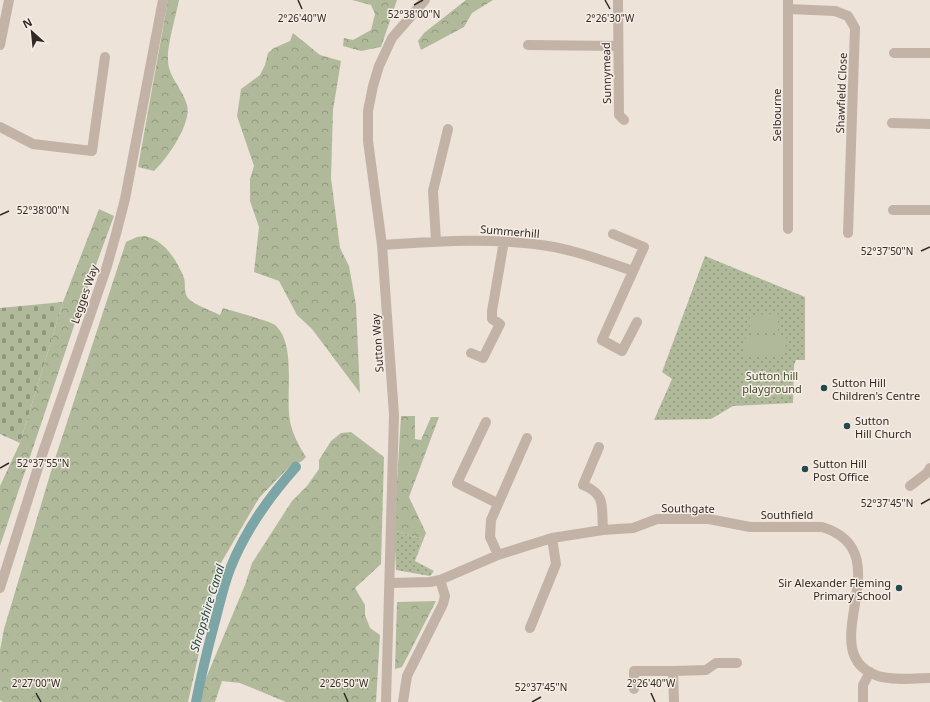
<svg xmlns="http://www.w3.org/2000/svg" width="930" height="702" font-family="'Noto Sans',sans-serif">
<style>
.grass{fill:url(#grass-dots)}
.forest{fill:url(#forest-crowns)}
.cemetery{fill:url(#cemetery-stones)}
.pitch{fill:#b0ba9b}
.lines{fill:none;stroke-linecap:round;stroke-linejoin:round}
.canal{stroke:#7ca5a6;stroke-width:10}
.minor{stroke:#c3b3a7;stroke-width:10}
.ticks{fill:none;stroke:#312926;stroke-width:1.5}
.poi-dot{fill:#214a4c;stroke:#f6ede4;stroke-width:1.5}
.labels{text-anchor:middle;dominant-baseline:central;stroke-width:3;stroke-linejoin:round;paint-order:stroke}
.street-label{font-size:11px;fill:#312926;stroke:#f6ede4}
.park-label{font-size:11px;fill:#414c2d;stroke:#f6ede4}
.poi-label{font-size:11px;fill:#312926;stroke:#f6ede4;text-anchor:start}
.water-label{font-size:12px;font-style:italic;fill:#214a4c;stroke:#f6ede4}
.ticks-label{font-size:10px;text-anchor:middle;fill:#312926;stroke:#f6ede4;stroke-width:3;stroke-linejoin:round;paint-order:stroke}
</style>
<defs>
<pattern id="grass-dots" width="8" height="8" patternUnits="userSpaceOnUse"><rect width="8" height="8" fill="#b0ba9b"/><path d="M2 2h.1M6 6h.1" fill="none" stroke="#90977e" stroke-width="1.8" stroke-linecap="round"/></pattern>
<pattern id="forest-crowns" width="20" height="18" patternUnits="userSpaceOnUse"><rect width="20" height="18" fill="#b0ba9b"/><path d="M2 6a3 3 0 1 1 6 0M12 15a3 3 0 1 1 6 0" fill="none" stroke="#90977e"/></pattern>
<pattern id="cemetery-stones" width="16" height="16" patternUnits="userSpaceOnUse"><rect width="16" height="16" fill="#b0ba9b"/><path d="M2 7V4a2 2 0 0 1 4 0v3zM10 15v-3a2 2 0 0 1 4 0v3z" fill="#90977e"/></pattern>
</defs>
<rect width="100%" height="100%" fill="#ede3d9"/>
<path class="grass" d="M705,256L805,297V360H796L794,365L793,403L733,406L711,419L654,420L672,379L662,372Z
M394,530L422,539L415,561L434,571L430,576L396,570Z"/>
<path class="forest" d="M168,0H179C176,16 167,45 168,60C168,77 183,89 187,105C192,123 167,159 154,171L138,167Z
M352,0H397L381,47L361,51L343,46L344,38L353,40L371,30L375,14L371,5Z
M466,0H493L472,13L464,27L421,50L418,41L424,33Z
M293,33L320,55L341,61L333,110L331,178L340,248L349,266L356,305L360,393L312,329L297,315L279,281L254,272L259,227L250,201V179L254,166L237,116L241,89L260,75L265,65L268,53L274,48L290,41Z
M99,209L114,216L78,314L0,546V486L20,443L63,302Z
M145,236C164,240 177,260 184,278C186,285 183,293 189,299C196,306 211,310 220,315L223,308C232,311 270,321 275,325C297,344 285,396 290,421C292,433 299,446 306,457L302,461L287,469L259,498L218,568L188,702H3L0,700V650L4,629L52,468L126,242L137,237Z
M401,416H415V439L421,440L431,417H439L409,497L426,533L415,561L422,539L394,530Z
M351,432L384,457L381,564L355,588L365,605V615L370,628L380,635L376,702H286L240,683L222,681L215,702H196L245,585L252,563L292,501L307,486L319,469V460L331,441L341,433Z
M436,601L402,667L395,669L397,602Z"/>
<path class="cemetery" d="M63,302L20,443L0,434V308Z"/>
<path class="pitch" d="M778,314V332H750V315Z
M746,336H786L785,356L743,355Z"/>
<g class="lines">
<path class="canal" d="M196,702C201,676 207,651 214,625C219,607 223,587 230,569C245,531 269,497 296,467"/>
<path class="minor" d="M618,0L619,115L624,120
M788,0V229
M788,9L835,11L848,16L855,28L848,233
M0,45L9,0
M528,45L617,46
M894,53H930
M892,123L930,124
M0,127L33,144L92,151L105,57
M893,210H930
M613,234L644,247L602,340L622,351L637,322
M436,241L433,191L448,129
M382,245C440,241 497,237 554,247C581,252 607,262 633,271
M471,353L483,358L500,324L492,319V311L504,241
M486,422L457,483L497,503
M599,447L583,485C607,495 601,507 603,530
M910,486L927,473L930,468
M498,555L490,537L491,520L527,438
M390,583L430,582L440,580L498,555L552,538L603,530L633,528L657,519H709L750,527H822C905,552 809,653 878,676C894,681 914,678 930,678
M0,588L42,455L107,266L116,234L125,199L163,0
M530,628L556,564L552,538
M634,689V671H673
M386,702L394,415L382,245L368,141V111L373,86L379,66L392,38L425,0
M403,702L407,676L443,604L445,596L440,580
M674,702L673,671L706,670L716,663H737
M863,702V685L870,672"/>
</g>
<path class="ticks" d="M298,0L302,9M605,0L610,9M414,5L423,0M0,215L9,211M921,251L930,247M0,468L9,463M921,504L930,499M36,693L41,702M344,693L348,702M651,693L655,702M532,702L541,697"/>
<g class="poi-dot">
<circle cx="824" cy="388" r="4"/>
<circle cx="847" cy="426" r="4"/>
<circle cx="805" cy="469" r="4"/>
<circle cx="899" cy="588" r="4"/>
</g>
<g class="labels">
<g class="street-label">
<text transform="translate(606 73) rotate(-91)">Sunnymead</text>
<text transform="translate(841 93) rotate(-88)">Shawfield Close</text>
<text transform="translate(776 115) rotate(-90)">Selbourne</text>
<text transform="translate(510 231) rotate(5)">Summerhill</text>
<text transform="translate(84 294) rotate(-71)">Legges Way</text>
<text transform="translate(377 343) rotate(-94)">Sutton Way</text>
<text transform="translate(688 508) rotate(1)">Southgate</text>
<text x="787" y="514">Southfield</text>
</g>
<g class="park-label">
<text x="772" y="375">Sutton hill<tspan x="772" dy="13">playground</tspan></text>
</g>
<g class="poi-label">
<text x="832" y="382">Sutton Hill<tspan x="832" dy="13">Children's Centre</tspan></text>
<text x="855" y="420">Sutton<tspan x="855" dy="13">Hill Church</tspan></text>
<text x="813" y="463">Sutton Hill<tspan x="813" dy="13">Post Office</tspan></text>
<text x="891" y="582" text-anchor="end">Sir Alexander Fleming<tspan x="891" dy="13">Primary School</tspan></text>
</g>
<g class="water-label">
<text transform="translate(207 608) rotate(-73)">Shropshire Canal</text>
</g>
</g>
<g class="ticks-label">
<text x="414" y="18">52°38'00"N</text>
<text x="302" y="22">2°26'40"W</text>
<text x="610" y="22">2°26'30"W</text>
<text x="43" y="214">52°38'00"N</text>
<text x="887" y="255">52°37'50"N</text>
<text x="43" y="467">52°37'55"N</text>
<text x="887" y="507">52°37'45"N</text>
<text x="36" y="687">2°27'00"W</text>
<text x="344" y="687">2°26'50"W</text>
<text x="651" y="687">2°26'40"W</text>
<text x="541" y="691">52°37'45"N</text>
</g>
<g transform="translate(32 32) rotate(333)" stroke="#f6ede4" stroke-width="3" paint-order="stroke">
<path d="M0-3L7 15L0 10L-7 15Z" fill="#312926"/>
<text y="-6" font-size="11" font-weight="bold" text-anchor="middle" fill="#312926">N</text>
</g>
</svg>
